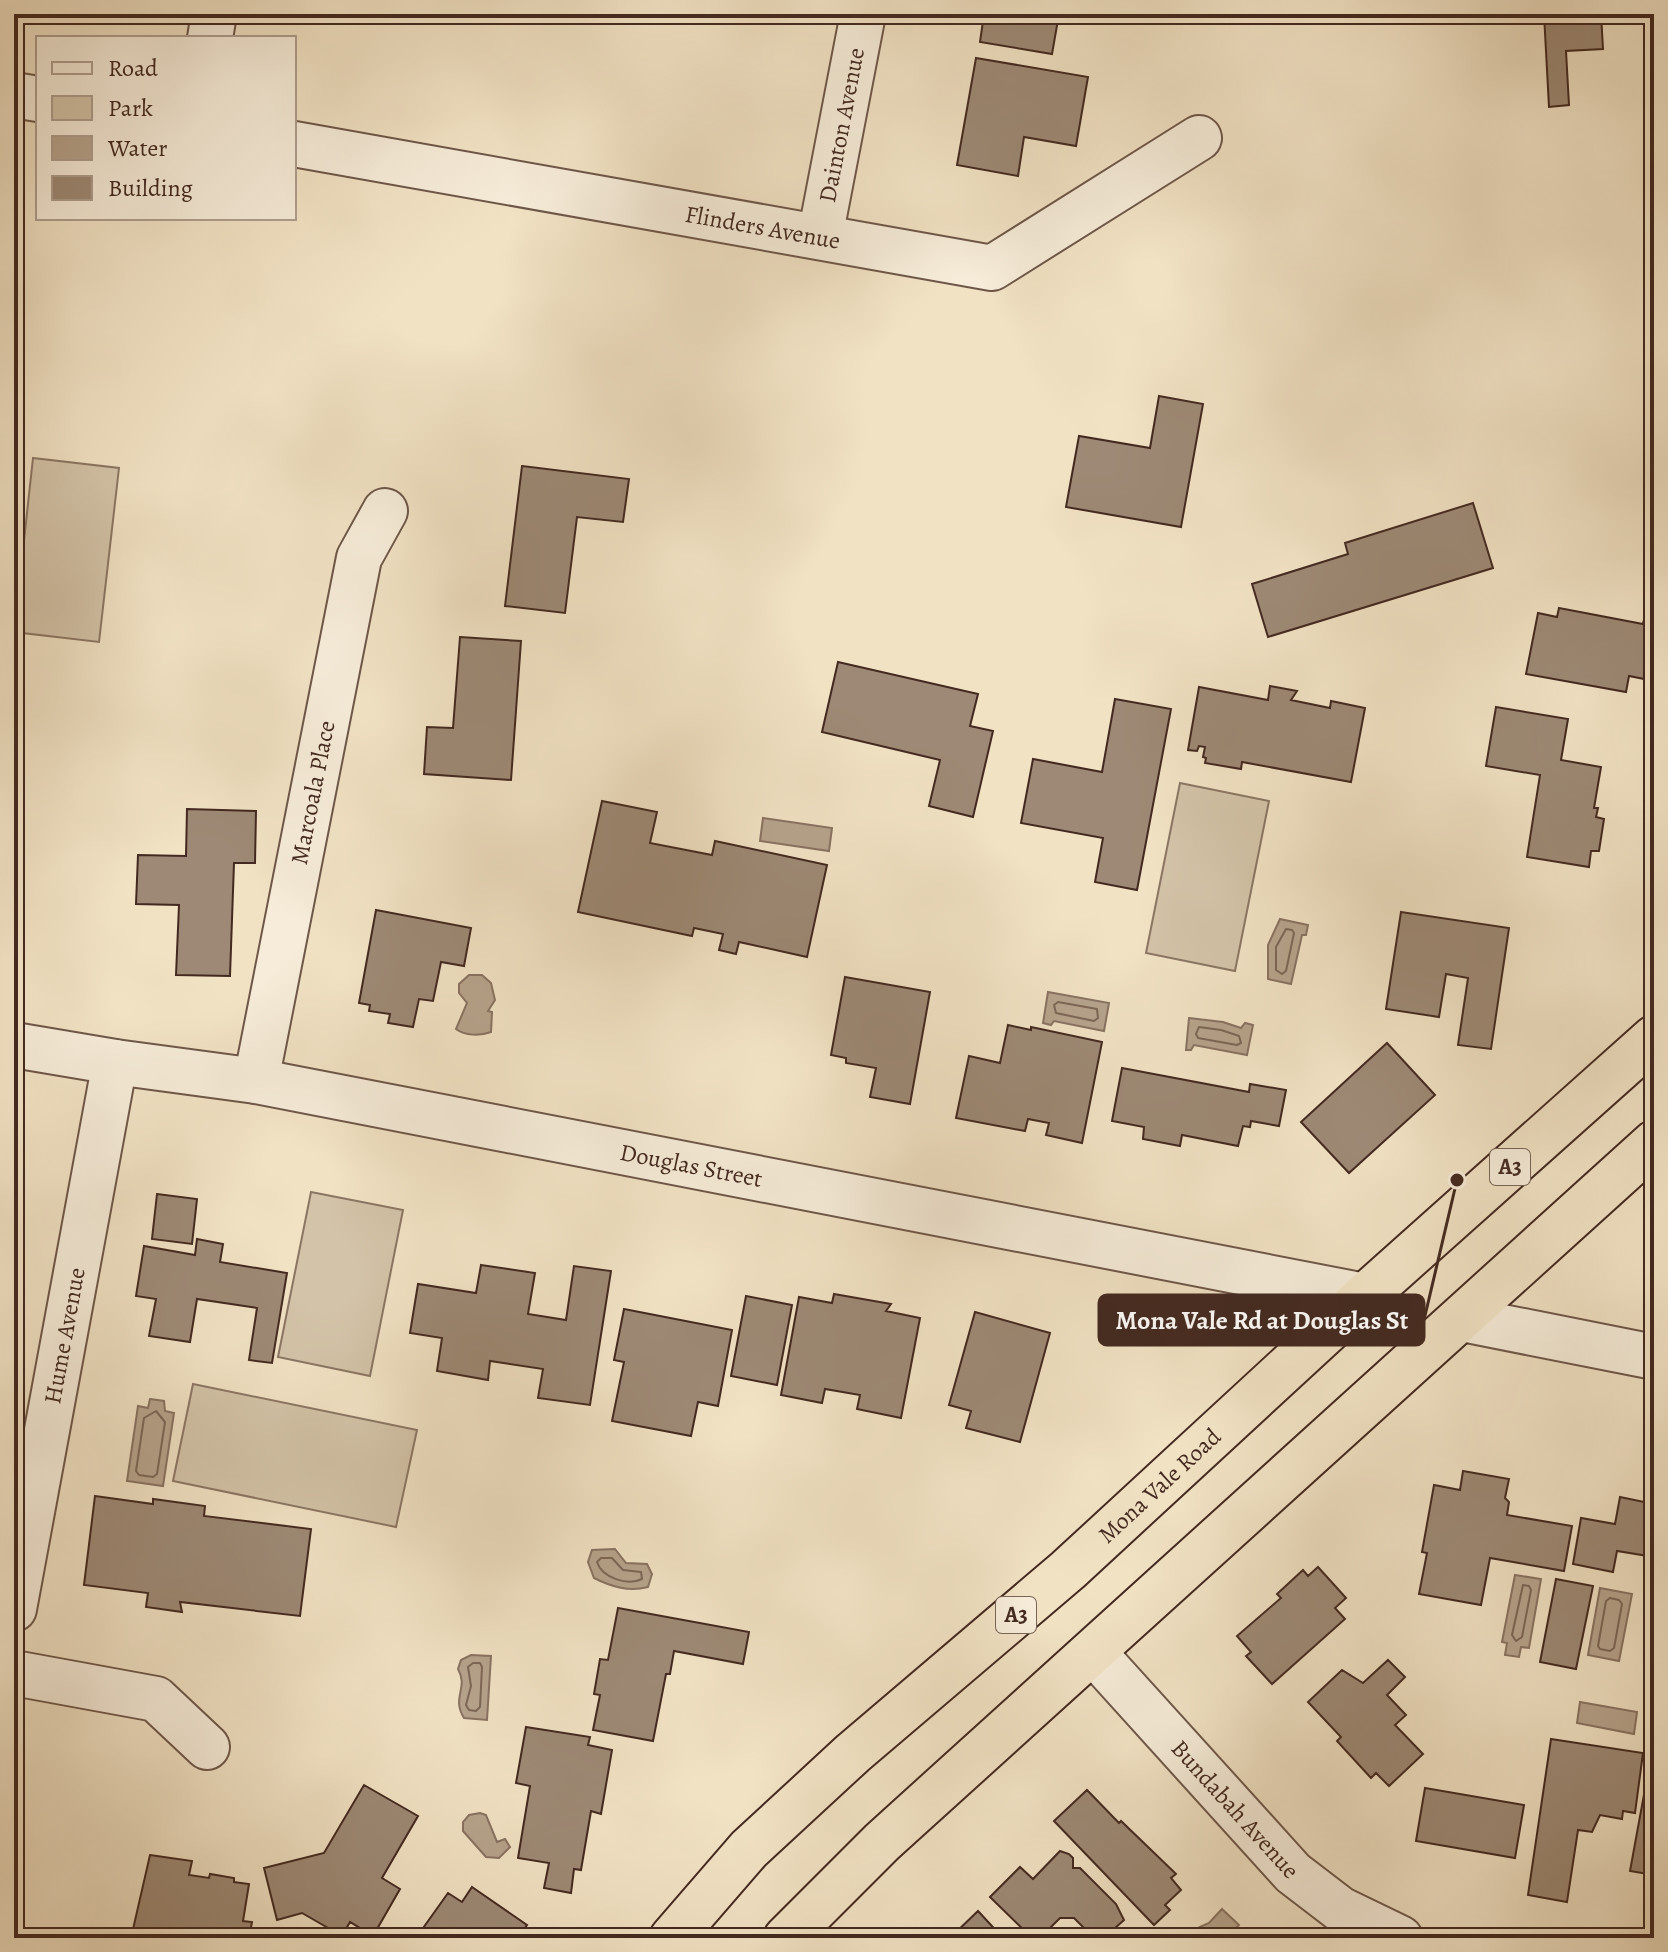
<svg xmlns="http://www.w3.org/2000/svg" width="1668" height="1952" font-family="Alegreya,serif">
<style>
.green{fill:#d3c3a8;stroke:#8b7664;stroke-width:2}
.water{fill:#b6a38c;stroke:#887261;stroke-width:2}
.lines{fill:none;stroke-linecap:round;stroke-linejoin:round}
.shore{stroke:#7c6656;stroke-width:2}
.building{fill:#9d8975;stroke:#432920;stroke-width:2}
.minor-casing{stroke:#6e5749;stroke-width:48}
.trunk-casing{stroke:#432920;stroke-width:48}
.minor{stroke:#f6ecd9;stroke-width:44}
.trunk{stroke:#f1e2c4;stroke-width:44}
.labels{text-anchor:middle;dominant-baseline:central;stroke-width:6;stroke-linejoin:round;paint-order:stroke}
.shield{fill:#f6ecd9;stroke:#796458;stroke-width:2}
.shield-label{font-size:22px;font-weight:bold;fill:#432920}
.street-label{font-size:24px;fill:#432920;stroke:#f6ecd9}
.leader{fill:none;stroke:#432920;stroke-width:3}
.callout-dot{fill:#432920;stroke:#f6ecd9;stroke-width:3}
.callout{fill:#432920;stroke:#432920;stroke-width:3}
.callout-label{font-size:26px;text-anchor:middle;font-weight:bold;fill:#fff}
</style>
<rect width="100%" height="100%" fill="#f1e2c4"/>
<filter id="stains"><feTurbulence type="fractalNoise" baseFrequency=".0025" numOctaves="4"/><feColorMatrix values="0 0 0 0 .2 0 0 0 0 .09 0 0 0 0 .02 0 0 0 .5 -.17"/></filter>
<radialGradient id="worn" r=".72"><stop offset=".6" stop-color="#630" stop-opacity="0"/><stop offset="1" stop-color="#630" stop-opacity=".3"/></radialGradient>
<path class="green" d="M33,458L119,468L99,642L14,632Z
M1180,783L1269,801L1235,971L1146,953Z
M311,1192L403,1210L370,1376L278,1357Z
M193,1384L417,1430L396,1527L173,1481Z"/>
<path class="water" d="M763,818L832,828L829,851L760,841Z
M1280,919L1308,925L1306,935H1302L1291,984L1268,979V945Z
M469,975H482L491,983L495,1000L488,1011L492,1012L491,1032C480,1036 465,1036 456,1029L467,1003L459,993V984Z
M1048,992L1109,1003L1104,1031L1054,1021L1051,1025L1043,1023Z
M1189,1018L1223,1022L1241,1028L1245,1023L1253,1025L1247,1055L1194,1045L1191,1050H1186Z
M150,1399L164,1401L165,1411L174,1413L163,1486L127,1481L138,1406L148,1408Z
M615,1549L626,1563L647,1564L652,1574L648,1587C629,1592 612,1587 594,1578L588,1562L592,1550Z
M1515,1575L1541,1579L1529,1648L1521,1647L1519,1657L1505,1655L1507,1643L1502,1642Z
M1600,1588L1632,1594L1619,1661L1588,1655Z
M471,1655L491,1656L487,1720L464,1718C451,1697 469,1688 458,1669L461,1660Z
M1580,1702L1637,1712L1634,1734L1577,1723Z
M480,1813L486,1815L497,1842L505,1839L510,1847L499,1858L486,1857L463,1831V1822L469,1815Z
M1222,1909L1239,1925L1226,1938H1188L1193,1930L1209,1923Z"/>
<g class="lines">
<path class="shore" d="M1286,929L1292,930L1294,933L1286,971L1282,974L1276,970V947Z
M1058,1002L1097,1009L1098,1018L1094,1021L1056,1013L1054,1005Z
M1199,1027L1221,1030L1239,1036L1241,1043L1237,1045L1198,1038L1196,1034Z
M156,1411L165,1422L157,1474L153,1477L139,1475L136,1471L144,1418Z
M601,1558H612L623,1570L641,1572L642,1579C628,1586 602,1578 597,1562Z
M1523,1585L1529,1586L1531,1590L1522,1637L1516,1641L1512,1635Z
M1610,1598L1619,1600L1622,1604L1614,1648L1610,1651L1600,1649L1598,1646L1606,1601Z
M473,1663H480L482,1667L480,1707L476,1711L469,1710L466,1705L471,1686L468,1667Z"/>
</g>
<path class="building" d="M984,14H1059L1052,54L980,42Z
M1544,14H1601L1603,49L1566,51L1569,105L1549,107Z
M976,58L1088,77L1076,146L1024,137L1018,176L957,165Z
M1159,396L1203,404L1181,527L1066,507L1079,436L1150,448Z
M522,466L629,479L623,522L577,517L565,613L505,606Z
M1473,503L1493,568L1268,637L1252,584L1348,554L1345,543Z
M1559,608L1643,624L1645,615L1654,616V681L1629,676L1626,692L1526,674L1538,613L1557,617Z
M460,637L521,641L511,780L424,774L427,727L453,728Z
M838,662L978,694L970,726L993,731L973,817L929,806L940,760L822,732Z
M1270,686L1297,691L1291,700L1330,708L1331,701L1365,708L1351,782L1242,762L1241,769L1205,763L1206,758L1203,757L1205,747L1199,746L1197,751L1188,750L1199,687L1268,700Z
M1115,699L1171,709L1137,890L1095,882L1103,838L1021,823L1033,759L1102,772Z
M1496,707L1568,719L1561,760L1601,767L1594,808H1598L1596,817L1604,819L1599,851H1591L1589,867L1527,857L1540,775L1486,766Z
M602,801L657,812L650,843L712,855L715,841L827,865L807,957L739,942L736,954L719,950L723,934L694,928L692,936L578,912Z
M187,809L256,811L255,863H234L230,976L176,975L179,905L136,904L138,855L186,856Z
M376,910L471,928L464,966L441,962L433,1001L419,999L413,1027L388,1023L390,1014L369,1011L370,1005L359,1003Z
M1401,912L1509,928L1491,1049L1458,1045L1468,978L1446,974L1439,1017L1386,1009Z
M845,977L930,992L910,1104L870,1097L876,1068L846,1063V1058L831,1055Z
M1008,1025L1031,1030V1027L1102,1042L1082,1143L1046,1135L1049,1123L1028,1119L1025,1131L956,1118L969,1056L1000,1063Z
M1387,1043L1435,1095L1349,1173L1301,1122Z
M1122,1068L1249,1092L1250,1084L1286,1090L1279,1126L1251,1121L1250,1127L1243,1126L1238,1146L1182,1135L1180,1146L1143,1139L1144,1127L1112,1121Z
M157,1194L197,1199L192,1244L152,1239Z
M197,1239L223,1244L220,1262L287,1273L272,1363L249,1360L257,1308L197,1299L190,1342L149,1336L156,1299L136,1296L144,1246L195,1255Z
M481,1265L535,1273L528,1314L566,1320L574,1266L611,1271L590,1405L538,1398L543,1369L490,1361L488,1380L437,1371L442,1338L410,1333L418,1284L476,1293Z
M834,1294L891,1304L886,1311L920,1318L901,1418L857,1409L860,1395L825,1389L822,1403L781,1395L799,1297L832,1303Z
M746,1296L792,1305L777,1385L731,1376Z
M624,1309L732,1330L718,1406L698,1402L691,1436L612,1421L624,1362L614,1360Z
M975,1312L1050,1333L1020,1442L966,1428L971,1411L949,1405Z
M1463,1471L1509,1479L1505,1498L1509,1502L1507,1515L1572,1526L1564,1571L1490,1558L1481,1605L1419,1594L1427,1553L1422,1552L1434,1485L1460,1490Z
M95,1496L153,1504V1499L205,1506L204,1516L311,1529L300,1616L180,1602L182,1612L146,1607L148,1593L84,1585Z
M1620,1497L1654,1504V1557L1617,1551L1613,1572L1573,1564L1581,1518L1615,1524Z
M1318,1567L1346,1598L1335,1608L1345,1619L1272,1684L1246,1656L1251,1652L1237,1636L1281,1598L1277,1594L1303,1570L1308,1576Z
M1651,1573H1654V1603L1646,1601Z
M1556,1579L1593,1586L1576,1669L1540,1662Z
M618,1608L749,1632L743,1664L674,1651L670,1674H666L653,1741L593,1730L600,1695L594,1694L600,1659L608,1660Z
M1388,1660L1405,1677L1387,1695L1406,1715L1395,1725L1423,1754L1389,1786L1376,1773L1371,1778L1337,1741L1341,1737L1308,1702L1342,1670L1363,1683Z
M526,1727L590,1737L588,1745L612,1750L601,1814L591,1811L581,1870L574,1869L571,1893L544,1888L549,1863L518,1858L530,1786L516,1783Z
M1551,1739L1643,1753L1635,1813L1623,1811L1622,1819L1600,1815L1592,1832L1578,1830L1567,1902L1528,1895Z
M1654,1740V1875L1630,1871Z
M364,1785L418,1816L382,1878L400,1889L373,1936L350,1922L342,1936L302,1913L277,1920L264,1868L324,1853Z
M1425,1788L1524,1805L1515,1858L1416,1841Z
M1087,1790L1119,1823L1121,1821L1176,1874L1171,1878L1181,1890L1165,1905L1170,1910L1154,1925L1054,1821Z
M1060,1851L1069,1854L1073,1858V1868H1080L1116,1904L1124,1920L1104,1938H1099L1093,1932L1089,1933L1074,1918H1060L1040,1938H1032L990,1897L1020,1867L1033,1879Z
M150,1855L192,1861L189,1875L209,1878L210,1874L234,1878V1882L249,1884L243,1921L252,1922L249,1938H131Z
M472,1887L527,1925L518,1938H416L448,1893L462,1902Z
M978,1911L1003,1938H956L953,1935Z"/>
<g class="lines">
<g class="minor-casing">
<g id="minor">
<path d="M210,38L214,14"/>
<path d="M14,95L38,99"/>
<path id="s1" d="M294,144L992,268L1199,138"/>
<path id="s2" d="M820,237L863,14"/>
<path id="s3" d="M14,1045L115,1062L256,1081L1365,1296"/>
<path id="s4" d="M256,1081L359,558L385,511"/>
<path d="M1462,1319L1654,1357"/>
<path id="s5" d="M14,1609L115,1062"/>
<path id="s6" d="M1093,1652L1293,1873L1340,1909L1400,1938"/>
<path d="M14,1673L156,1699L207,1747"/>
</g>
</g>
<g class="trunk-casing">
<g id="trunk">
<path id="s7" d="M672,1938L749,1849L853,1753L1068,1570L1365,1296L1654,1038"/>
<path d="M786,1938L882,1842L1654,1143"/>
</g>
</g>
<use href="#minor" class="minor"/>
<use href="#trunk" class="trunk"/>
</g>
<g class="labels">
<g class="shield">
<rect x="1490" y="1149" width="40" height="36" rx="6"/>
<rect x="996" y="1597" width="40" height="36" rx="6"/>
</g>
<g class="shield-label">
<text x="1510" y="1167">A3</text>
<text x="1016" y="1615">A3</text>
</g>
<g class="street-label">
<text stroke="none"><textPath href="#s2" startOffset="114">Dainton Avenue</textPath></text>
<text stroke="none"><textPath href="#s1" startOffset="476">Flinders Avenue</textPath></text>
<text stroke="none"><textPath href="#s4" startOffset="294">Marcoala Place</textPath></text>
<text stroke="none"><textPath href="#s3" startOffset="688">Douglas Street</textPath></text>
<text stroke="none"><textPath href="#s5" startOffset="278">Hume Avenue</textPath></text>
<text stroke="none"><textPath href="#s7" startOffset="666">Mona Vale Road</textPath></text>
<text stroke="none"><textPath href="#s6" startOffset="212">Bundabah Avenue</textPath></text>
</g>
</g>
<path class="leader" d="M1457 1180L1424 1320"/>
<circle class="callout-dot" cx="1457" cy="1180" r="8"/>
<rect class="callout" x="1099" y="1295" width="325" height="50" rx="8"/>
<g class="callout-label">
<text x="1262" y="1329">Mona Vale Rd at Douglas St</text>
</g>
<rect width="1668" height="1952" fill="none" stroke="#f1e2c4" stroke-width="48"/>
<rect x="16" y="16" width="1636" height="1920" fill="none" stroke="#432920" stroke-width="4"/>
<rect x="24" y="24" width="1620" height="1904" fill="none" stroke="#432920" stroke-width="2"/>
<rect x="36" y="36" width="260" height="184" fill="#f6ecd9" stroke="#ae9e8f" stroke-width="2"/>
<rect x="52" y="62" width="40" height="12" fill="#f6ecd9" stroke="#ae9e8f" stroke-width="2"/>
<text x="108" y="76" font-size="24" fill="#432920">Road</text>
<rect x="52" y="96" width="40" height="24" fill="#d3c3a8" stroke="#ae9e8f" stroke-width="2"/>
<text x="108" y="116" font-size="24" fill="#432920">Park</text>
<rect x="52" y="136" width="40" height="24" fill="#b6a38c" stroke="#ae9e8f" stroke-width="2"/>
<text x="108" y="156" font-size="24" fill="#432920">Water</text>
<rect x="52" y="176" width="40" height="24" fill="#9d8975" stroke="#ae9e8f" stroke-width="2"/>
<text x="108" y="196" font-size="24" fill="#432920">Building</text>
<rect width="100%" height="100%" filter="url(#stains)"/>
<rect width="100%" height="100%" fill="url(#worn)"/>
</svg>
